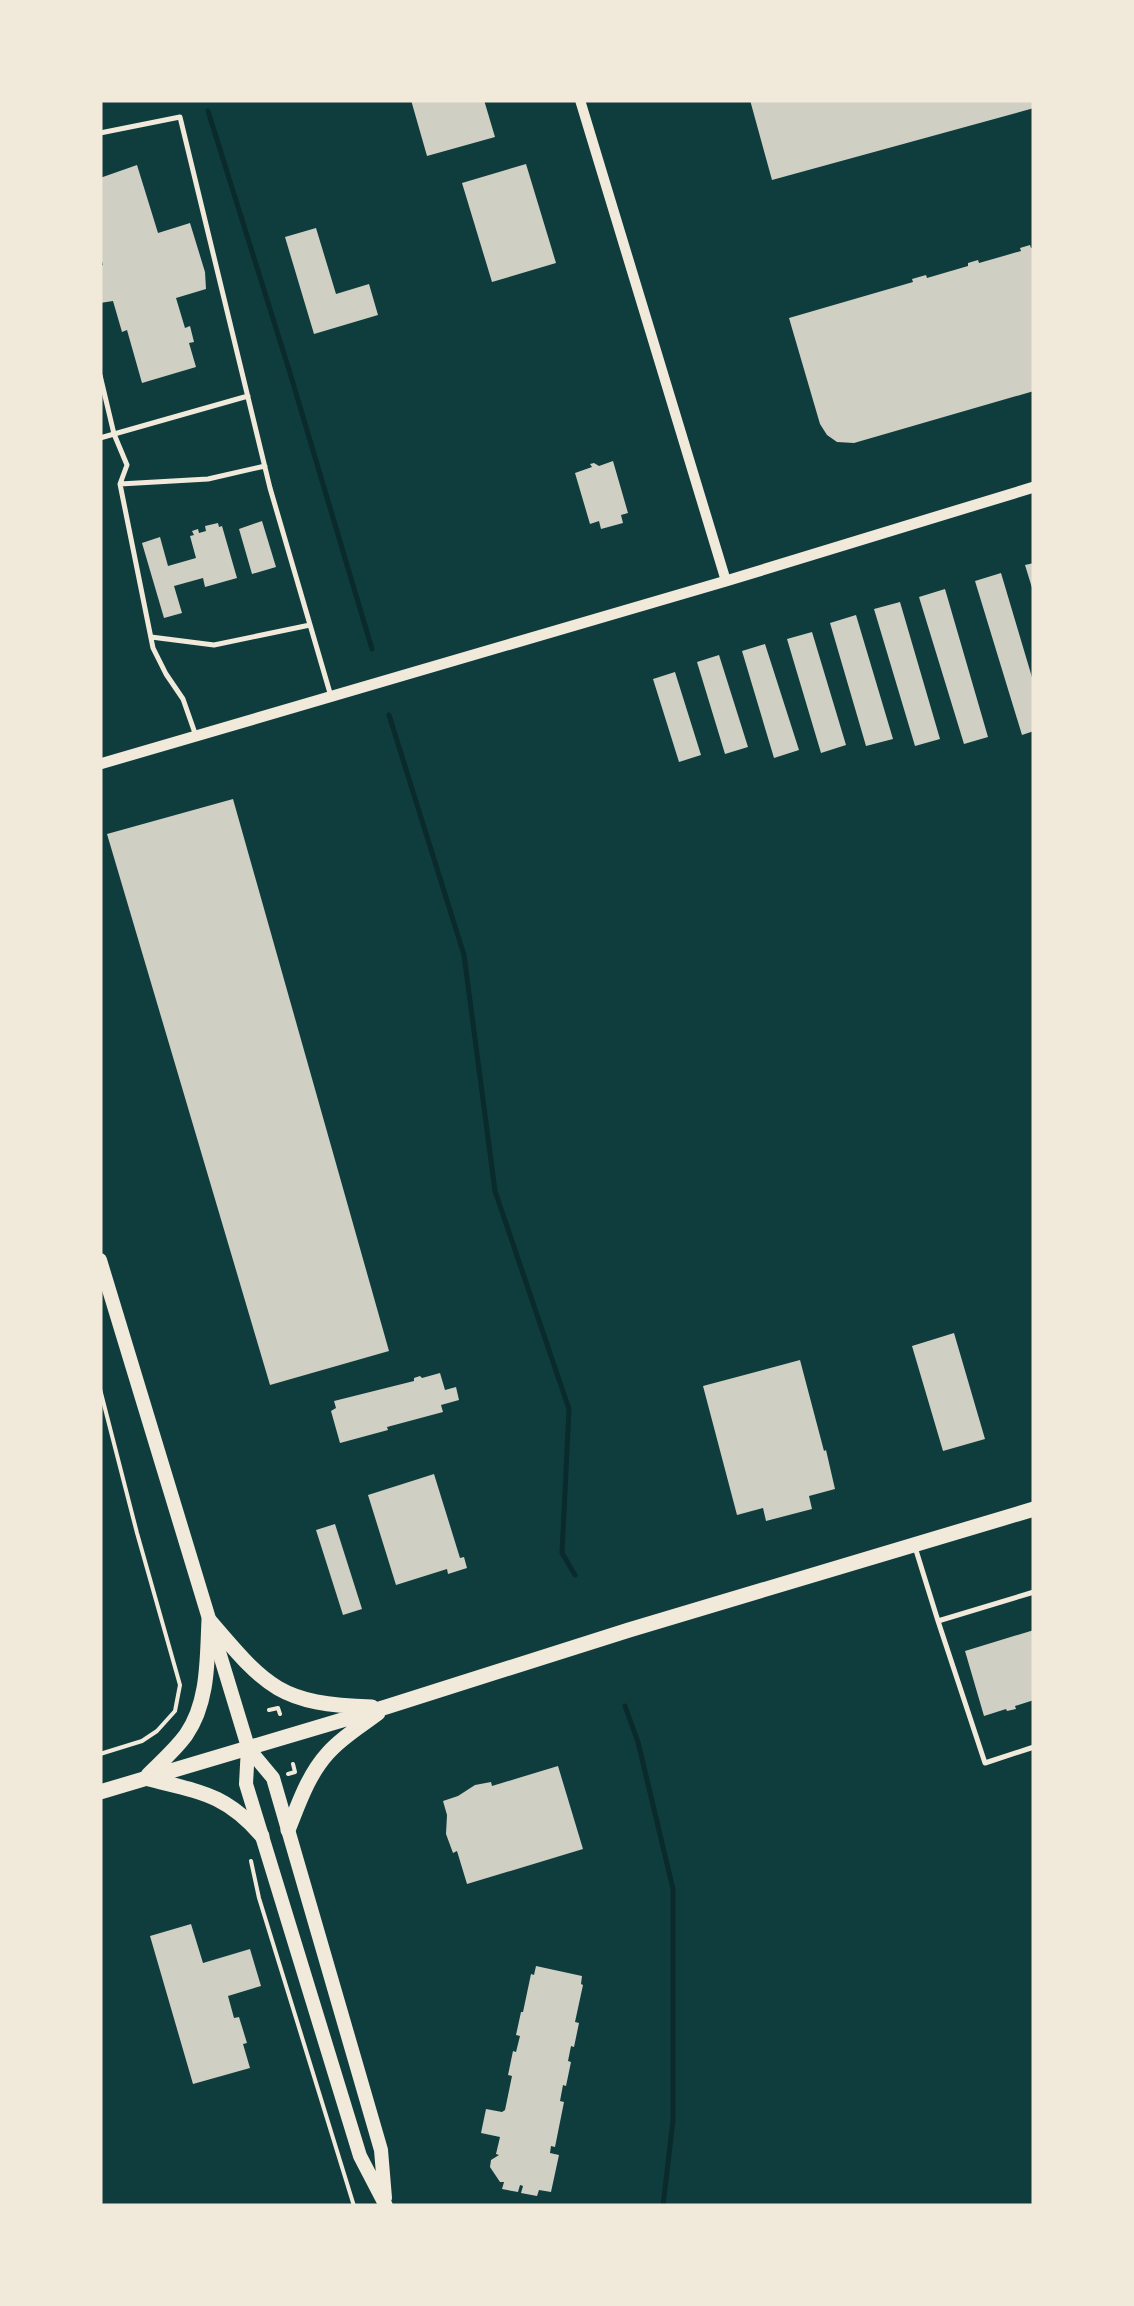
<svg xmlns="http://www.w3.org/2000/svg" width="1134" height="2306" font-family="'DejaVu Sans',sans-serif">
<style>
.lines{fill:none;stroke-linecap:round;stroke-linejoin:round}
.stream{stroke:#0a2a2b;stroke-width:5}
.building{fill:#cfcfc3}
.path{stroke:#f1e9da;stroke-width:4}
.service{stroke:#f1e9da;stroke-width:5}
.minor{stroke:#f1e9da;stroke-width:10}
.tertiary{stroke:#f1e9da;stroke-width:11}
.secondary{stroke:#f1e9da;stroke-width:14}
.primary{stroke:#f1e9da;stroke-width:15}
</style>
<rect width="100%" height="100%" fill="#0f3d3e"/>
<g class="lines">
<path class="stream" d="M208,111L290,373L372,649
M389,715L464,955L495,1191L569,1409L562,1553L575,1575
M625,1706L638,1742L673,1889V2120L663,2206"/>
</g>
<path class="building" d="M411,100H484L495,137L427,156Z
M750,100H1034V108L772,180Z
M526,164L556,263L492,282L462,183Z
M137,165L158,233L190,223L205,272L206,289L176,298L185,328L190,326L194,342L189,343L196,367L142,383L127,330L122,332L113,301L100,303V266L103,265L100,254V178Z
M316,228L336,294L369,284L378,315L314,334L285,237Z
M1030,245L1031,248L1034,247V391L854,443L837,442L827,435L820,424L789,318L913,282L912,279L926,275L927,278L968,266V263L978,260L979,263L1021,251L1020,248Z
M613,461L628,513L621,515L623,523L601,529L599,521L590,524L575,473L592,467L590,464L594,463L599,466Z
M262,521L276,567L252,574L239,529Z
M218,523L219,527L222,526L237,578L205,587L203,578L174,586L182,613L164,618L142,543L160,537L168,566L196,558L190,536L194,535L192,531L198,529L199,533L206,531L205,526Z
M1034,563V591H1033L1025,565Z
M1001,573L1034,684V731L1022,735L975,581Z
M945,589L988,737L964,744L919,597Z
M900,602L940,739L915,746L874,609Z
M856,615L893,739L866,746L830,623Z
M812,632L846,745L821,753L787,639Z
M765,644L799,750L774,758L742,651Z
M719,655L748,747L725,754L697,662Z
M675,672L701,755L679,762L653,679Z
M233,799L389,1351L270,1385L107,834Z
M954,1333L985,1439L943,1451L912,1346Z
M800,1360L824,1451L826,1450L835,1489L809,1496L812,1509L766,1521L763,1508L737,1515L703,1386Z
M440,1373L445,1390L456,1387L459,1400L441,1405L443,1412L387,1427L388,1430L340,1443L331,1411L336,1408L334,1401L414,1381V1378L420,1376L422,1378Z
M434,1474L460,1558L464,1557L467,1568L448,1574L447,1569L396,1585L368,1495Z
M335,1524L362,1609L343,1615L316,1530Z
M1034,1630V1700L1015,1706L1016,1709L1007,1711L1006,1709L984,1716L965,1651Z
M558,1766L583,1849L467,1884L457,1851L453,1853L446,1834L447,1815L443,1801L458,1796L475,1785L491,1782L492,1786Z
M191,1924L203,1963L250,1949L261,1986L228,1996L234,2018L239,2017L247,2043L243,2044L250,2068L193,2084L150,1936Z
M536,1966L582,1976L581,1984L583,1985L575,2022L579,2023L574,2047L571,2046L568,2061L571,2062L566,2086L563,2085L560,2101L564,2102L555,2147L551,2146L550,2153L559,2155L551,2192L539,2190L537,2196L521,2193L523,2186L520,2185L518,2192L502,2189L504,2182H500L490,2167L491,2160L499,2155L496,2154L500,2137L481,2133L486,2109L502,2112L505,2110L512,2076L508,2075L513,2051L516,2052L520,2036L516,2035L521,2012H523L531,1974L534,1975Z"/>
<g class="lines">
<path class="path" d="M100,1389L137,1533L180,1685L175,1711L157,1731L142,1741L100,1754
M269,1710L278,1708L280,1714
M288,1774L295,1772L293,1764
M251,1861L259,1898L354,2206"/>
<path class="service" d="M100,133L180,117L270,488L330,693
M100,375L114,434L127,465L120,484L153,648L166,674L183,699L196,736
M100,438L248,396
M120,484L208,479L265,466
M151,637L214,645L310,625
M915,1547L938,1621L1034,1592
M938,1621L985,1763L1034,1747"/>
<path class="minor" d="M580,100L726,581"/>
<path class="tertiary" d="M100,764L726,581L1034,487"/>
<path class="secondary" d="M100,1260L248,1747L246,1784L360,2156L386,2206
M248,1748L273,1778L381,2150L385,2198"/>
<path class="primary" d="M209,1620C267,1688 280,1704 372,1707
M148,1775C161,1762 175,1750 186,1735C209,1702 207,1658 209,1620
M149,1779C200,1792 226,1794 262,1836
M100,1792L386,1707L629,1630L1034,1509
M288,1830C299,1803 308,1775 328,1753C342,1737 361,1726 378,1713"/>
</g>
<rect width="1134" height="2306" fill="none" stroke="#f1e9da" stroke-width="205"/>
</svg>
